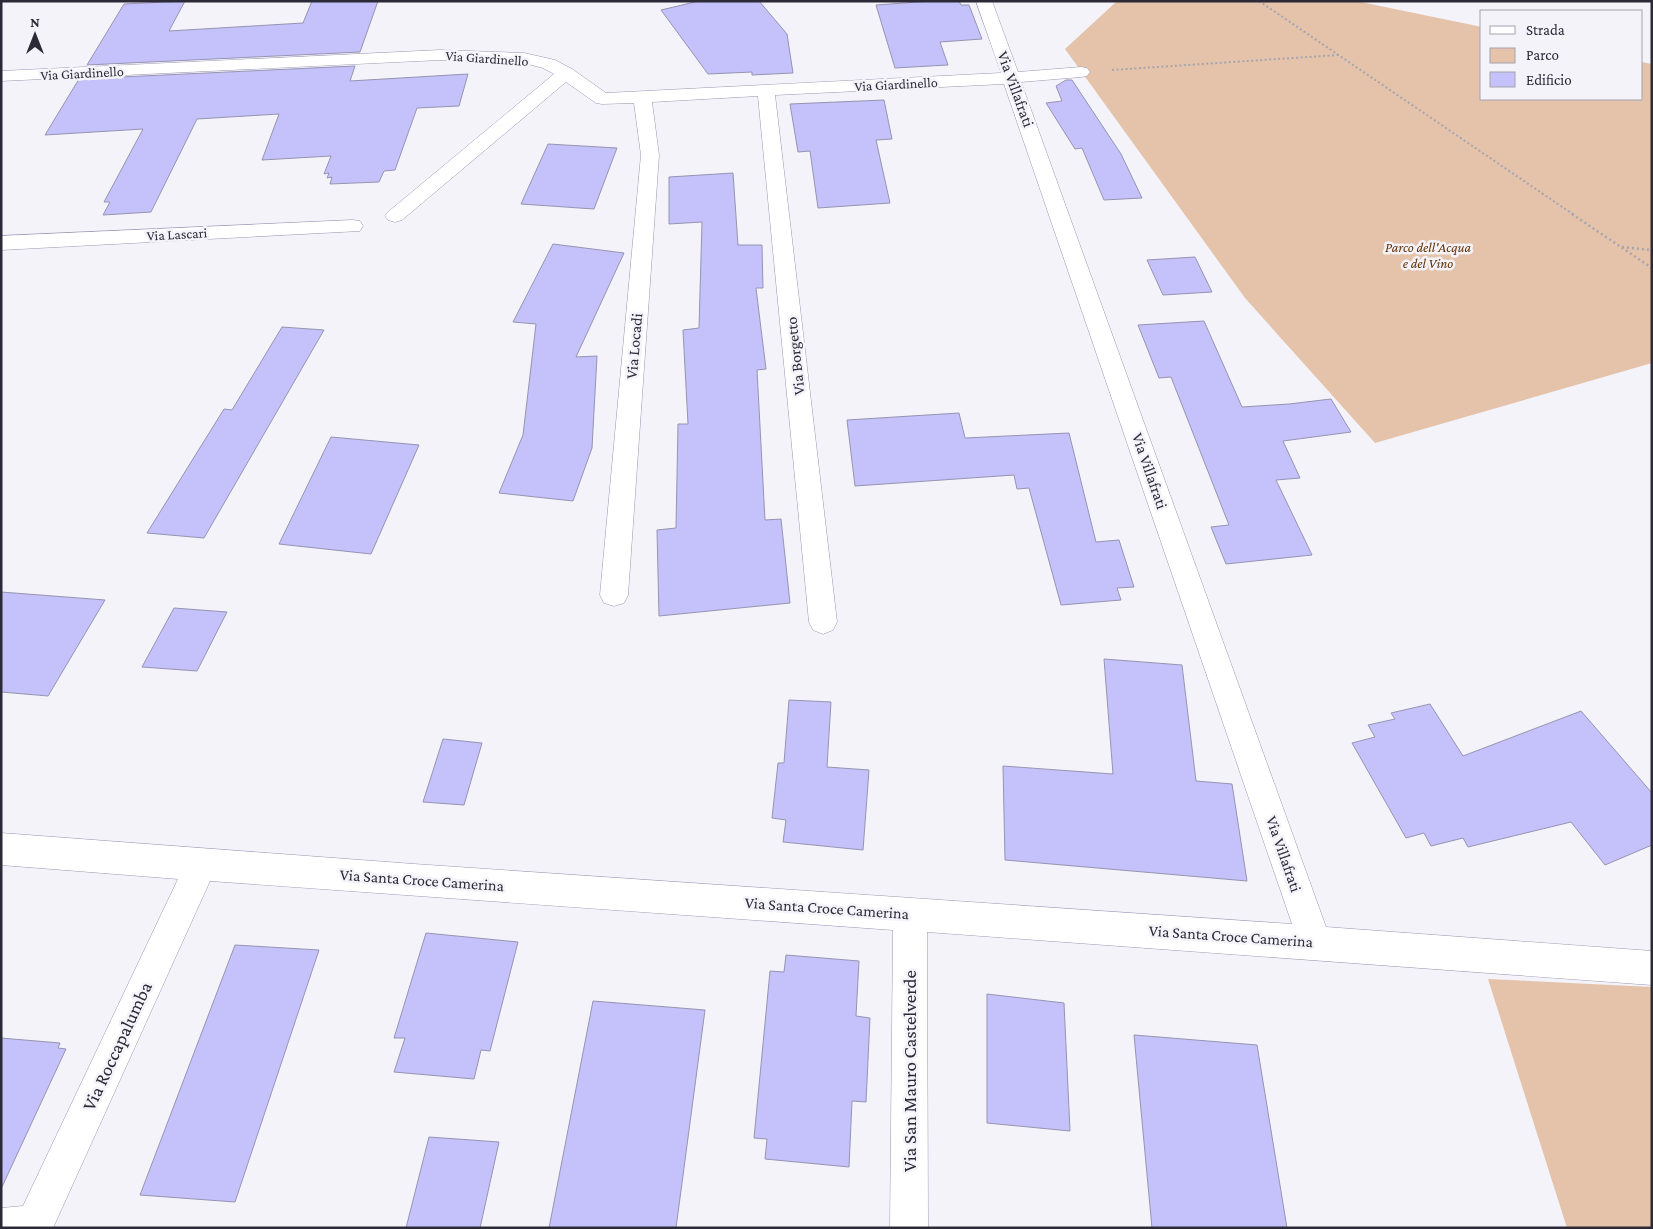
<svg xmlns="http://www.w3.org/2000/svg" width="1653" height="1229" font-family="'Crimson Pro',serif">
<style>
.green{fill:#e4c3aa}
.building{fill:#c5c1fb;stroke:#9594b1}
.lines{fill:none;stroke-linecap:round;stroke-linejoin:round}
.minor-casing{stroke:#9997b4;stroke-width:1}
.path-far1{stroke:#a6a5ae;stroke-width:2;stroke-dasharray:2 2.5;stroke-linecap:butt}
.path{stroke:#a6a5ae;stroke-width:2.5;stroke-dasharray:2 3;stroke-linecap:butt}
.minor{fill:#fff;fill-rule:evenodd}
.labels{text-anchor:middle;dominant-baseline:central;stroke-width:5;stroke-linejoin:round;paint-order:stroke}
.far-street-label{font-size:14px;fill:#2b2a36;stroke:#f4f3fa}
.far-park-label{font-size:14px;font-style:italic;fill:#613200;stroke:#f4f3fa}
.street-label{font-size:16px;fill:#2b2a36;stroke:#f4f3fa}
.near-street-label{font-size:19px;fill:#2b2a36;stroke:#f4f3fa}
</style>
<rect width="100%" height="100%" fill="#f4f3fa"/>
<path class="green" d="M1117,1H1356L1482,27V99H1642V62L1652,64V363L1375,443L1245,298L1065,49Z
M1488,979L1652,987V1228H1567Z"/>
<path class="building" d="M185,1L169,31L303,23L312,1H378L360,52L87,65L124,4Z
M699,1H759L787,34L793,73L752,75V72L708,74L661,10Z
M932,1H959L961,5H969L982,39L940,42L948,65L895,68L876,5Z
M355,66L350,81L468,74L459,106L417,108L395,170L384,171L379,182L330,184L332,177L327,178L329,173L324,174L331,156L262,160L279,114L197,119L151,212L103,215L110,202H104L143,129L45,135L79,79Z
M1066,80H1072L1121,154L1142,198L1104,200L1082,148L1075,149L1046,103L1062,101L1056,86Z
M884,100L892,139L876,140L890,203L818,208L810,151L798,152L790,104Z
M548,144L617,148L594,209L521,204Z
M733,173L738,245H762L763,288H756L766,369L757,370L765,520L781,519L790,603L659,616L657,530L676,528L678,424H688L683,330L699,328L702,222L669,224V177Z
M553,244L624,253L576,357L597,356L592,448L573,501L499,493L523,435L536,324L513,322Z
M1195,257L1212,292L1163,295L1147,260Z
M1204,321L1242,407L1289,404L1331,399L1351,432L1283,441L1300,478L1276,480L1312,555L1226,564L1211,527L1229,525L1171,377L1159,378L1138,325Z
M282,327L324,330L204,538L147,533L224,409L232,410Z
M959,413L965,438L1069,433L1096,542L1119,540L1134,587L1117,588L1121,600L1061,605L1029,488L1017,489L1014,475L855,486L847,420Z
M331,437L419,445L371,554L279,544Z
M1,592L105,600L48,696L1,692Z
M174,608L227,612L197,671L142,667Z
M1104,659L1182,665L1196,781L1232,784L1247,881L1005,860L1003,766L1113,774Z
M789,700L831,702L827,767L869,770L863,850L783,842L786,820L772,818L778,763H784Z
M1430,704L1463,756L1581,711L1652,793V845L1605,865L1571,822L1468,847L1463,838L1431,846L1424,833L1406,838L1352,743L1375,737L1368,725L1395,719L1391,713Z
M443,739L482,743L464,805L423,802Z
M426,933L518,942L490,1051L481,1050L474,1079L394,1072L405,1038H394Z
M235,945L319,950L235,1202L140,1195Z
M786,955L859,961L856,1016L870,1018L866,1102L852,1101L849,1167L765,1159L767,1139L754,1138L770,971L784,972Z
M987,994L1064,1003L1070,1131L987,1123Z
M593,1001L705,1010L676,1228H549Z
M1134,1035L1257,1045L1287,1228H1152Z
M1,1038L60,1043L58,1048L66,1049L1,1189Z
M429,1137L499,1142L480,1228H406Z"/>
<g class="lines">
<g class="minor-casing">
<path id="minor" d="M976,1H992L1018,72L1081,67L1087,68L1090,72L1087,76L1081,77L1021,82L1326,927L1652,951V985L927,932L928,1228H890L893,930L210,881L53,1228H1V1208L23,1206L178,879L1,865V833L414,864L1292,924L1004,84L775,95L837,622L833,630L823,634L813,630L809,622L758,96L652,102L659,155L628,595L624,603L614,606L604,603L600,595L641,155L634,103L602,104L596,103L566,82L402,220L395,222L388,220L385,216L388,212L554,74L543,68L524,63L440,60L1,81V71L440,50L524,53L555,60L572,69L606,93L1001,73Z
M353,220L360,221L363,226L360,231L1,250V236Z"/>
</g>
<path class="path-far1" d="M1259,1L1574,215
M1112,70L1338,55"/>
<path class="path" d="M1572,214L1652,268
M1622,247L1652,250"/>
<use href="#minor" class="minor"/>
</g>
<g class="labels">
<g class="far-street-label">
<text transform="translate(487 58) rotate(4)">Via Giardinello</text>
<text transform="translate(82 73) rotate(-3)">Via Giardinello</text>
<text transform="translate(896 84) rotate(-3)">Via Giardinello</text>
<text transform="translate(177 234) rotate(-3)">Via Lascari</text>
</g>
<g class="far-park-label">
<text x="1428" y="247">Parco dell'Acqua<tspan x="1428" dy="16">e del Vino</tspan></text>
</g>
<g class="street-label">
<text transform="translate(1016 89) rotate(70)">Via Villafrati</text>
<text transform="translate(634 346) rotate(-85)">Via Locadi</text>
<text transform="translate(795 356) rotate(-96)">Via Borgetto</text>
<text transform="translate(1150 471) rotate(71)">Via Villafrati</text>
<text transform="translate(1284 854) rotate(71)">Via Villafrati</text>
<text transform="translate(422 880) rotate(4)">Via Santa Croce Camerina</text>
<text transform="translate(827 908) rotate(4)">Via Santa Croce Camerina</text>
<text transform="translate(1231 936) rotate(4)">Via Santa Croce Camerina</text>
</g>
<g class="near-street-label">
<text transform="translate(117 1046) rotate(-65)">Via Roccapalumba</text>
<text transform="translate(909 1071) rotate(-90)">Via San Mauro Castelverde</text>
</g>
</g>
<rect width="1653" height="1229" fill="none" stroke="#2b2a36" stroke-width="5"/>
<rect x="1480" y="10" width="162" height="90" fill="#f4f3fa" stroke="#a4a3ac"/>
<rect x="1490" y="26" width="25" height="8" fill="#ffffff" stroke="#a4a3ac"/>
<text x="1526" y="35" font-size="15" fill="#2b2a36">Strada</text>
<rect x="1490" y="48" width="25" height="15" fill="#e4c3aa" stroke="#a4a3ac"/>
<text x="1526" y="60" font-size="15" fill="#2b2a36">Parco</text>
<rect x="1490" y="72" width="25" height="15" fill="#c5c1fb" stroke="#a4a3ac"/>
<text x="1526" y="85" font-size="15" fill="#2b2a36">Edificio</text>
<g transform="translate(35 35)" stroke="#f4f3fa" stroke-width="4" paint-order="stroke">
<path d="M0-4L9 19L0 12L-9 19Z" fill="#2b2a36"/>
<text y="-8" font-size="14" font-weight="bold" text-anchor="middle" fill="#2b2a36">N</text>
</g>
</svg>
